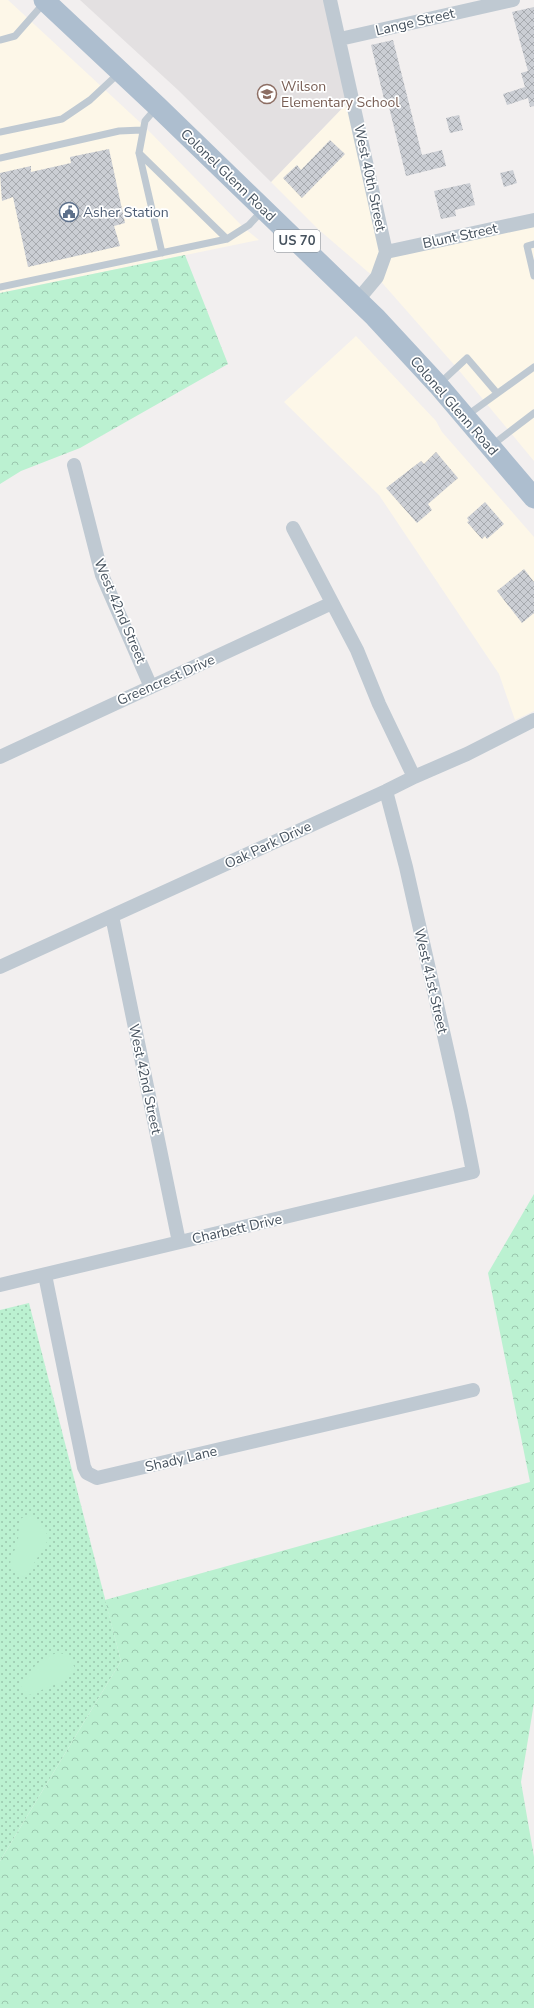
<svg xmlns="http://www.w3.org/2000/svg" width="534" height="2008" font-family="'Nunito Sans',sans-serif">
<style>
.commercial{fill:#fdf7e8}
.education{fill:#e3e0e1}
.grass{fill:url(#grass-dots)}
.forest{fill:url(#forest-crowns)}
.pitch{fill:#bbf1d1}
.building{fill:url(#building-cross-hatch)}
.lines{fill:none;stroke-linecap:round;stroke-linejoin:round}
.lane{stroke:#bfc9d2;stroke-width:7}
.street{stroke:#bfc9d2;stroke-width:14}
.primary{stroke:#adbecf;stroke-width:21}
.labels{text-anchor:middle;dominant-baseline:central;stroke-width:3.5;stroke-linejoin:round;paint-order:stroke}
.shield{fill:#fff;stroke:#7e868e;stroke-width:1}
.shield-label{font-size:13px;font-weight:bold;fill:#46525e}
.street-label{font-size:14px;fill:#46525e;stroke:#fff}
.education-label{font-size:14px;fill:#785e54;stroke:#fff;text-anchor:start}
.service-label{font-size:14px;fill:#4e5e75;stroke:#fff;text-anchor:start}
</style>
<defs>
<pattern id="grass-dots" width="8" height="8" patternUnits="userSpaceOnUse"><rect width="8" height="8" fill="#bbf1d1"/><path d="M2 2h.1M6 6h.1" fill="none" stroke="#9ac6ad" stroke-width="1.8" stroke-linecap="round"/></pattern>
<pattern id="forest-crowns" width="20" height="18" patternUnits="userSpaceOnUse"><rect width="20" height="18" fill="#bbf1d1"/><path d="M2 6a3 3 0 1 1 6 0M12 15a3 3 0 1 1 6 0" fill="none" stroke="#9ac6ad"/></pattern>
<pattern id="building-cross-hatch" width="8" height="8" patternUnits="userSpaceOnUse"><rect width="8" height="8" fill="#cbced4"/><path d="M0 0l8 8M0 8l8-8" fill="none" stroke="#a7aaaf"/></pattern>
</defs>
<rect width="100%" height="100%" fill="#f2efef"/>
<path class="commercial" d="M0,0H8L144,126L244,228L259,240L0,293Z
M353,97L387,251L534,222V461L457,368L377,277L368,272L318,229L271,182Z
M356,336L436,421L442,432L534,537V711L515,720L499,674L379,495L284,402Z"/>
<path class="education" d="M80,0H332L353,97L271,182L178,90Z"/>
<path class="grass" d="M29,1303L121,1661L0,1861V1310Z"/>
<path class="forest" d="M185,255L228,364L80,448L21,471L0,484V293Z
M534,1194V1703L521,1782L534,1857V2008H0V1861L121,1661L105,1600L530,1482L488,1273Z"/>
<path class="pitch" d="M26,1516L34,1517L47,1534L48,1540L27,1575L22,1577C1,1564 14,1558 18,1540C19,1533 18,1526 20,1519Z
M59,1653L68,1655L76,1670C66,1683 58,1683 44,1689C37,1692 35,1695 27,1695L20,1685C32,1670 39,1656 59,1653Z"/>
<path class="building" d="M534,7V106L530,107L528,98L507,105L503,94L525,87L521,73L528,71L512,12Z
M393,40L422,155L442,150L446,166L406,176L388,103H385L371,45Z
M459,115L463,130L450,133L446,118Z
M330,140L345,154L302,198L283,178L297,165L301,170Z
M109,149L125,223L114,226L120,246L28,267L13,197L2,201L0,173L31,166V172L71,163L70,157Z
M513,170L517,183L504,187L500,173Z
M470,183L475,205L455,210L456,216L441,219L434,191Z
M436,452L458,478L428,504L432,510L417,523L386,488L421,461L424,464Z
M485,502L504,524L487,539L485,536L482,539L467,522L469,521L467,518Z
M524,569L534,582V613L522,623L497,591Z"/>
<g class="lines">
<path class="lane" d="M0,40L15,36L44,3
M156,108L145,121L139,153L162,253
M0,132L62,119L90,100L119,73
M139,153L227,239
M0,158L119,131L142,130
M534,244L527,246L534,276
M0,287L227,239L249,225L262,211
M439,384L467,358L497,393
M466,416L534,367
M491,446L534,413"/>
<path class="street" d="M330,0L386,252L377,277L357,301
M340,39L513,0
M386,252L534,220
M74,465L102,575L151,687
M293,528L357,650L379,704L414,777
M0,757L332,603
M112,916L179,1242
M0,967L386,791L414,777L467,754L534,720
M45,1275L84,1467L87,1473L97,1478L473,1390
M0,1285L473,1172L461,1111L406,867L386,791"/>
<path class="primary" d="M44,0L157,106L375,317L438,385L534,498"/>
</g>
<defs>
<g id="school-ring" transform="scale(1)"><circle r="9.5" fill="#fff" stroke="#8d6e63" stroke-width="1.5"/><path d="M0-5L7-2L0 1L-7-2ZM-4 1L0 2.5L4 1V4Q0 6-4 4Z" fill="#8d6e63"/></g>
<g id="civic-ring" transform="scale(1)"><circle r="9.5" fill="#fff" stroke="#5c6f8a" stroke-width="1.5"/><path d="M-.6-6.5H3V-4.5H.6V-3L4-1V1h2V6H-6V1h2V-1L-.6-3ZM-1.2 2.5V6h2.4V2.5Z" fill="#5c6f8a"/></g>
</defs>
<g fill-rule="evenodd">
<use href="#school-ring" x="267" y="94"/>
<use href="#civic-ring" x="69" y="212"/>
</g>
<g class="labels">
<rect class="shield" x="274" y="230" width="46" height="22" rx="3"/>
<g class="shield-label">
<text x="297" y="241">US 70</text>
</g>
<g class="street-label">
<text transform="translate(415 22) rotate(-13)">Lange Street</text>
<text transform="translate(228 175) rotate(44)">Colonel Glenn Road</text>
<text transform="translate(370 178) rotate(78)">West 40th Street</text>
<text transform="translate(460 236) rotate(-12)">Blunt Street</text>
<text transform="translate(454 406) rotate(49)">Colonel Glenn Road</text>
<text transform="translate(120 611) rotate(67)">West 42nd Street</text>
<text transform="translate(166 680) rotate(-24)">Greencrest Drive</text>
<text transform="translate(268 845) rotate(-25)">Oak Park Drive</text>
<text transform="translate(431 981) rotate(77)">West 41st Street</text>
<text transform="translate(145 1079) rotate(78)">West 42nd Street</text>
<text transform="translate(237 1229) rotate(-13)">Charbett Drive</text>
<text transform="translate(181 1459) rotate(-13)">Shady Lane</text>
</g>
<g class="education-label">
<text x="281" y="86">Wilson<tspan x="281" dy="16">Elementary School</tspan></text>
</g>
<g class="service-label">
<text x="83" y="212">Asher Station</text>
</g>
</g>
</svg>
